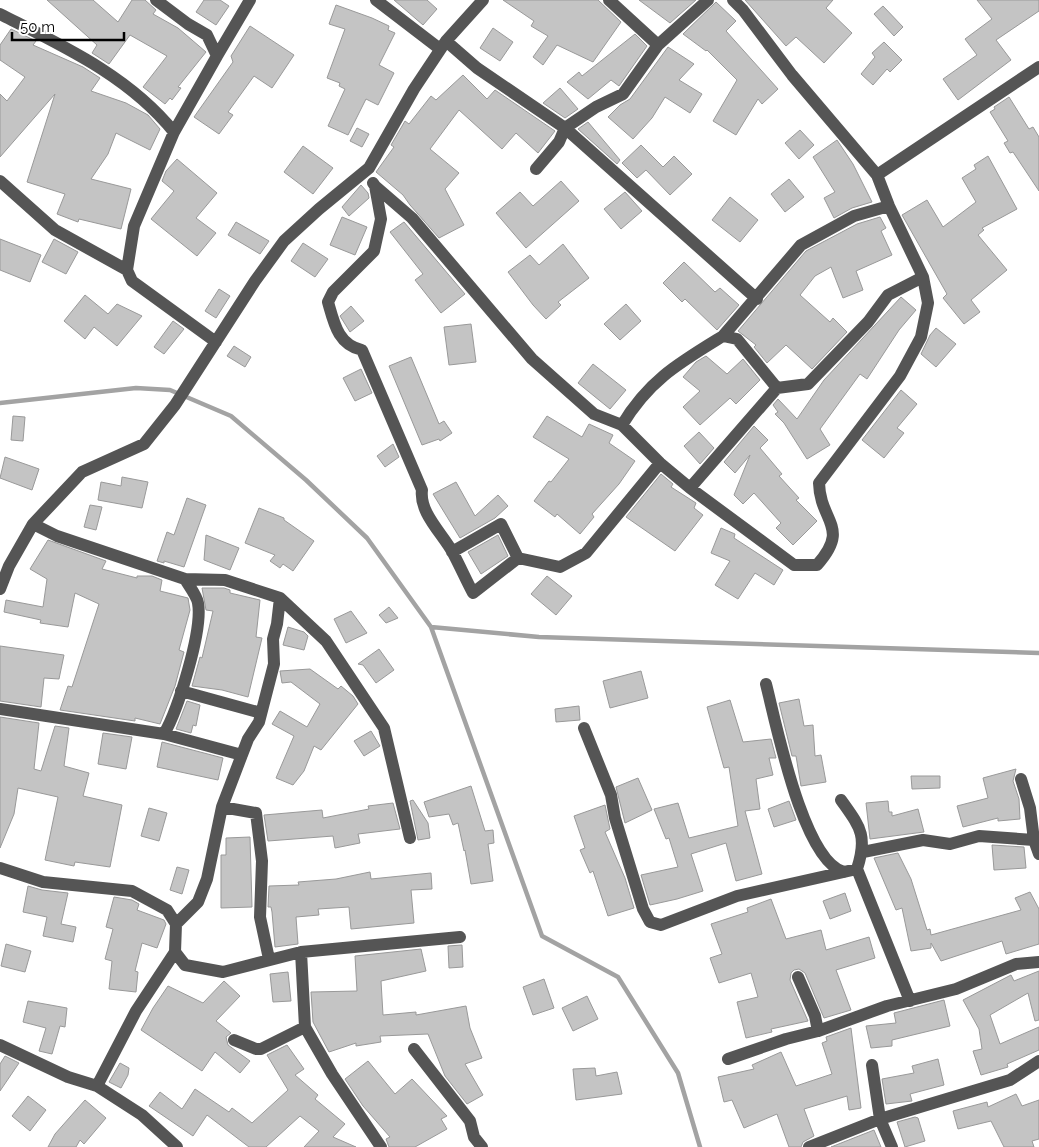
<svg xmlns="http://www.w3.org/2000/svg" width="1039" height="1147" font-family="Raleway,sans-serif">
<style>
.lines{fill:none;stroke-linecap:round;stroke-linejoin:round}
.stream{stroke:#a3a3a3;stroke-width:4.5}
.building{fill:#c4c4c4;stroke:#999}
.minor{stroke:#555;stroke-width:12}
</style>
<rect width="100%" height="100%" fill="#fff"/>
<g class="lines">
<path class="stream" d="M0,403L136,388L170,390L231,416L306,480L367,538L431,627L542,936L618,977L678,1073L700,1147
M431,627L539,637L1039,653"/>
</g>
<path class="building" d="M47,0H93L118,22L132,0H145L156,10L153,14L178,28L206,52L178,87L181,88L172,100L170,98L165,104L143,87L167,56L130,35L109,64L92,53L97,45Z
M204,0H220L229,6L216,25L196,12Z
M394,0H427L437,9L423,25Z
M503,0H598L621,22L593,62L557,45L543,65L533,57L548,36L531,26L534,21Z
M639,0H696L670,23Z
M745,0H833L826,8L852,33L824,63L796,37L786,46Z
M977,0H1039V11L996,40L1011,60L958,100L943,79L977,55L965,39L992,19Z
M716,2L736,21L726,31L778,89L762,104L758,99L736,135L713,121L737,80L707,50L706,51L683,34Z
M336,5L372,18L389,26L388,30L395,33L379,65L394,73L378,105L366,99L348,135L328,126L345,89L339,86L340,83L327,78L345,29L329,24Z
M883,6L903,27L894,36L874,14Z
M250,26L294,55L272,88L254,76L228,112L233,115L219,134L194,117L233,62L231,56Z
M493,28L513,42L500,61L480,48Z
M11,29L36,41L33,45L83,67L100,78L91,91L126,103L148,115L160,129L150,150L116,133L108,154L91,179L131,189L121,229L79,219L78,222L57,214L65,194L27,182L55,94L0,157V94L7,101L25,77L0,60V45Z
M635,34L647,46L619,86L611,80L588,99L567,82L579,72L582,76Z
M884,42L902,60L890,72L887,69L873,85L861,74L875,57L872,53Z
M668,47L694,64L679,80L702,94L690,113L665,97L652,118L633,139L608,117L620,105L630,99Z
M463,75L487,99L495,90L555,131L538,153L516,133L502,149L459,110L430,149L459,173L445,189L464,225L439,238L410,205L403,195L376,172L394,147L391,145L405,121L409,124L431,96L436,100Z
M560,88L578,109L565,118L543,103Z
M1009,97L1029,129L1033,127L1039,137V191L1013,152L1010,153L1004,143L1008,141L990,112L995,109L994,107Z
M588,122L620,160L617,164L578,129Z
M357,128L369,134L362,147L350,141Z
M800,130L814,145L799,159L785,143Z
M837,140L853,164L872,202L852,208L834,218L824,198L835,192L813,157Z
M641,145L663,167L674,156L692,174L670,195L646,170L637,178L622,163Z
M303,146L333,168L313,194L284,172Z
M988,156L1017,209L982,228L984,230L978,235L1007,270L971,300L980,312L964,324L943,298L947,294L902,215L927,200L943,227L976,202L962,178L976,169L974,165Z
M177,159L217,193L196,218L216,233L197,256L151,219L174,191L162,181L166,171Z
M789,179L804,197L785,212L771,194Z
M561,181L579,201L526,248L496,213L520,192L533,206Z
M361,185L368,193L369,198L349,216L342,207Z
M625,192L642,211L621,229L604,209Z
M730,197L758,220L740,242L712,220Z
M342,217L367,227L355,255L330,245Z
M880,217L886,228L881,231L892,255L856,271L863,290L843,298L831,267L815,276L800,295L830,322L833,318L847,332L812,369L786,345L767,363L754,347L756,345L738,331L806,251L857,224Z
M236,222L269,241L260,254L228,235Z
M404,222L465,294L441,313L415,280L423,274L390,232Z
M0,239L41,255L30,282L0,270Z
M54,239L78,252L66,274L42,262Z
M303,243L328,259L315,277L291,261Z
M563,244L589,278L558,302L561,305L546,319L533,305L508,272L530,255L539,265Z
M684,262L715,292L720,288L739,305L717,330L685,299L682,302L663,283Z
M219,289L230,296L216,318L205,311Z
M85,295L108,314L117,304L142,316L117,346L94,327L85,339L64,321Z
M901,297L916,310L899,330L867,379L860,374L820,429L830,445L807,459L784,423L775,414L778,412L773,405L778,399L797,419L824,380Z
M626,304L641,321L620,340L604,324Z
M351,306L364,321L350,332L340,316Z
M173,321L184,329L164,354L154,347Z
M471,324L476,362L449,365L444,327Z
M936,328L956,344L936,367L921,354L930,335Z
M234,346L251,357L245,367L227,356Z
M706,356L727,374L743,359L760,380L736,404L730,398L700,425L683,407L700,391L683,377L696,362Z
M411,357L439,424L444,421L452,433L440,441L439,439L422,445L389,366Z
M593,364L626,390L610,409L578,383Z
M361,369L372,393L355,401L343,378Z
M901,390L917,404L897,428L904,433L884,458L862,440Z
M13,416L25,417L23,441L11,440Z
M547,416L582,437L589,424L613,435L609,443L635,461L619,484L592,514L594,517L580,534L557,514L555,517L534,501L549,481L551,482L569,459L533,437Z
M754,426L768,440L760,448L782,474L779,476L799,498L796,500L817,521L793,545L776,528L781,523L754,493L743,504L734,495L750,455L735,473L724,462Z
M699,432L714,448L700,464L684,446Z
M393,444L399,457L385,467L377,456Z
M5,457L39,469L32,490L0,478Z
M661,474L673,484L671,487L696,503L694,508L703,515L675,551L626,517Z
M122,477L148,482L142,508L98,500L101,482L121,486Z
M456,482L475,516L498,495L508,506L495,518L460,538L433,494Z
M187,498L206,505L184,567L164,561V563L157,561L167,532L174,535Z
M90,505L102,507L96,530L84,527Z
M259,508L284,518V520L314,541L293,571L283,564L280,568L270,561L275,555L245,543Z
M721,528L735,534L734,538L783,570L774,585L755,573L738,599L715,585L730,561L711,553Z
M206,535L239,548L230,570L204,560Z
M498,535L508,556L481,574L468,552Z
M48,540L106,561L102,569L137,578V576H152L162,580L160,591L188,598L190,610L179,650L184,652L175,686L160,724L135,718V721L60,710L68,686L72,687L99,604L75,593L68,627L40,623L41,620L4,612L6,600L43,607L47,579L30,569Z
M547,576L572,596L556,615L531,594Z
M202,588H224L230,590V593L260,600L256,637L262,638L248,697L222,690L192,686L200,657L202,658L213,611L206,610Z
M389,607L398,618L386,623L379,615Z
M351,611L367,633L346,643L334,619Z
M288,627L304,632L308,636L304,650L283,645Z
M0,646L64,655L59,679L44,678L41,707L0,701Z
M379,649L394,670L376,683L363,665L358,664Z
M310,669L338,689L341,686L353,696L358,704L321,750L314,746L304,771L293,785L276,778L294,736L272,724L280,711L307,727L320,704L291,682L282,683L280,671Z
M641,671L648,698L610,708L603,681Z
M799,699L804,726L813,725L815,756L821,755L826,782L801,786L796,756H792L779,703Z
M730,700L743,742L771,739L776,758H769L773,775L756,779L760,809L745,811L762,874L736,881L726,843L691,854L703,891L677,899L650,905L641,875L678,867L669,838L666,839L654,809L678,803L689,838L738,826L729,767L724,768L707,707Z
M187,701L200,705L196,726L193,725L191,733L176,729Z
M579,706L580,720L556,722L555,709Z
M0,717L39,723L34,769L41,771L55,726L69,728L64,766L89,773L83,796L122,805L110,867L75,862L74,866L45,860L58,797L18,788L14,814L0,848Z
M371,731L380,746L364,756L354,741Z
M103,733L132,737L126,769L98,764Z
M162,742L223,758L218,780L157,767Z
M1016,769L1013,781L1019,799L1020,819L998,821V818L963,827L957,806L988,798L983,778Z
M911,776H940V788L912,789Z
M638,778L652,810L625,823L616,787Z
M471,786L485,831L493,830L494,843L488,844L493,881L471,884L465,850L464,851L458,823L453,825L449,814L429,817L424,802Z
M413,800L428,823L430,838L418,840L410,801Z
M789,801L796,820L774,827L768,809Z
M888,801L889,812H892V816L918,809L924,832L870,839L866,803Z
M393,803L400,829L358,834L360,843L335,848L333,836L268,841L264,815L322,810L323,818L369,809L368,806Z
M605,805L610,829L605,832L625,878L634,908L608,916L593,871L590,873L580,850L585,848L574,816Z
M149,808L167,813L159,841L141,836Z
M250,837L252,907L221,908V855H226V838Z
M992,845L1024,847L1026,868L994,870Z
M898,853L911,879L927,930L930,929L931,935L1021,910L1015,898L1030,892L1039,909V944L1006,954L1002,941L941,961L931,943V948L911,951L902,908L896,910L874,858Z
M177,867L189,870L182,894L170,890Z
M370,872L371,879L431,873L432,889L411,890L414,923L351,929L349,907L318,909L319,915L296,917L298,944L275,947L272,912L271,907H268L269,886L299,885L298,882L336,879Z
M28,886L42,890L68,893L61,924L76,927L73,942L43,936L47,917L23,912Z
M845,893L851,911L830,919L823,901Z
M114,897L132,900L139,904L137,910L164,920L166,924L157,948L142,943L135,971L138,972L136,992L109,989L112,961L105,959L113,929L106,927Z
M771,899L786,939L821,930L826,950L869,937L875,958L836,970L851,1010L824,1018L805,973L799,969L794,970L791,973L790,980L808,1021L771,1029L772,1032L746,1038L737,1002L758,997L751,973L719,983L710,958L722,954L711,924L748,912L747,908Z
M6,944L31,951L25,972L1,966Z
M462,945L463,967L449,968L448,946Z
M421,949L426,971L381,981L383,1015L416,1012V1015L466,1006L470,1028L482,1058L465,1064L483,1095L467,1104L445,1076L428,1034L380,1036L381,1042L356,1046V1043L329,1052L313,1022L311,992L357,991L355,956Z
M1039,971V1020L1035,1021L1028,993L990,1015L1000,1044L1039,1027V1050L1007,1064L1008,1067L981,1075L973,1051L982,1049L979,1029L963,1000L1011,975L1014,981Z
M288,972L291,1001L273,1002L270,974Z
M544,979L554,1008L533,1015L523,987Z
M224,981L240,996L216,1021L231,1033L226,1037L228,1045L250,1061L240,1073L215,1052L202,1071L141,1030L153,1008L168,986L203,1003Z
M587,996L598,1019L573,1031L562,1008Z
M944,1000L950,1026L892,1040V1046L871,1048L866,1026L896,1023L894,1013Z
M28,1001L67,1008L65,1027L60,1026L52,1054L39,1051L46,1028L23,1022Z
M851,1028L861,1108L849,1110L847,1096L804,1109L814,1136L803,1142L801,1147H789L777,1114L744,1128L732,1100L724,1102L718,1077L754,1069L752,1065L781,1052L796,1086L832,1074L822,1043L827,1041L826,1037Z
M287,1045L304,1069L295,1075L318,1095L315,1099L345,1124L333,1137L356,1147H304L319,1131L300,1116L266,1147H249L207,1115L193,1136L149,1106L160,1092L182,1109L195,1089L229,1112L232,1108L252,1123L288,1090L267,1055Z
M5,1056L19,1063L0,1091V1064Z
M938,1059L944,1085L910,1094L912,1101L886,1104L882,1079L914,1073L912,1066Z
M368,1061L395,1094L412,1079L447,1116L441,1119L447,1129L415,1147H389L386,1139L390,1137L363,1106L345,1079Z
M120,1063L129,1068L128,1075L121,1088L109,1082Z
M595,1068L596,1076L617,1072L622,1094L576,1100L573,1069Z
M1016,1094L1022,1106L1039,1100V1139L1032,1141L1034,1147H1004L991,1121L958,1129L953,1111L987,1102L988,1107Z
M28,1096L46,1110L30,1131L12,1116Z
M85,1100L106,1118L84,1144L80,1140L76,1147H48L55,1134Z
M915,1117L918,1118L925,1141L905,1147L897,1122Z
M874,1130L881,1147H831Z"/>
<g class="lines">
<path class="minor" d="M156,0L188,24L207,35L217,56L174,132L134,226L127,270L132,281L216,342
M376,0L440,49
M609,0L658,45
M0,14C63,46 129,76 174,132
M446,41L477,68L565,128L757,299
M217,56L250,0
M536,169L559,142L565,128L596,107L623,94L658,45L708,0
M877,175L1039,67
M0,181L55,230L127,270
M373,183L375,186L381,219L374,251L333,292L328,302C334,323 338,345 362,350L422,490C419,513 443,534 453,553C460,566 466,580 473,593L518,558
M375,186L412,218L532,359L594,414L622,425L660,463L690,488L794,565H817C851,527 820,522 819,483L900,376L921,337L928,303L923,277L889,206L877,175L792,75L743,10L733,0
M889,206L854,216L801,245L723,336L737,339L777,388L808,384L868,322L888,295L923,277
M622,425C649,380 679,363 723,336
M690,488L777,388
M33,524L57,536L185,579L225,580L280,598L326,641L384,728L410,838
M452,552L501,524L518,558L560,567L586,553L660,463
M0,589L9,566L33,524L82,472L144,444L175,405L255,281L284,241L319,209L369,168L414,89L446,41L483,0
M766,684C776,723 803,861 844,872
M181,691L261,713
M0,709L164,734L242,755
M584,728L611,795L615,818L643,909L650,922L661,925L737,896L857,869
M164,734C178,710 203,630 198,603C197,596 189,586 185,579
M1021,779L1030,808L1034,840
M841,800C860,827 868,835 857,869L910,1001
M222,807L256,813L262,861L260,917L269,959
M863,852L923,840L950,844L979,836L1034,840L1039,854
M0,868L43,882L132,891L167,910L176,924L175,952L185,965L223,972L301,952L460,937
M176,924L198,902L207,879L222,807L248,739L259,722L274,664L273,639L277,624L280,598
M301,952L305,1027L332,1074L381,1147
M798,977L815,1016L818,1031L887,1006L956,989L1016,964L1039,962
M234,1040L256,1049H261L305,1027
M0,1045L68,1077L97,1086L142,1115L177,1147
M414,1049L470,1121L474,1137L482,1147
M728,1059L786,1039L818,1031
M872,1065L880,1119L892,1147
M97,1086L136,1011L175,952
M809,1147L880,1119L1010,1080L1039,1061"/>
</g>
<path d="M12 32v8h112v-8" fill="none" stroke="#000000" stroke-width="2.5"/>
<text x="20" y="32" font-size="15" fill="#000000" stroke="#ffffff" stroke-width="4" paint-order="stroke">50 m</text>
</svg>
